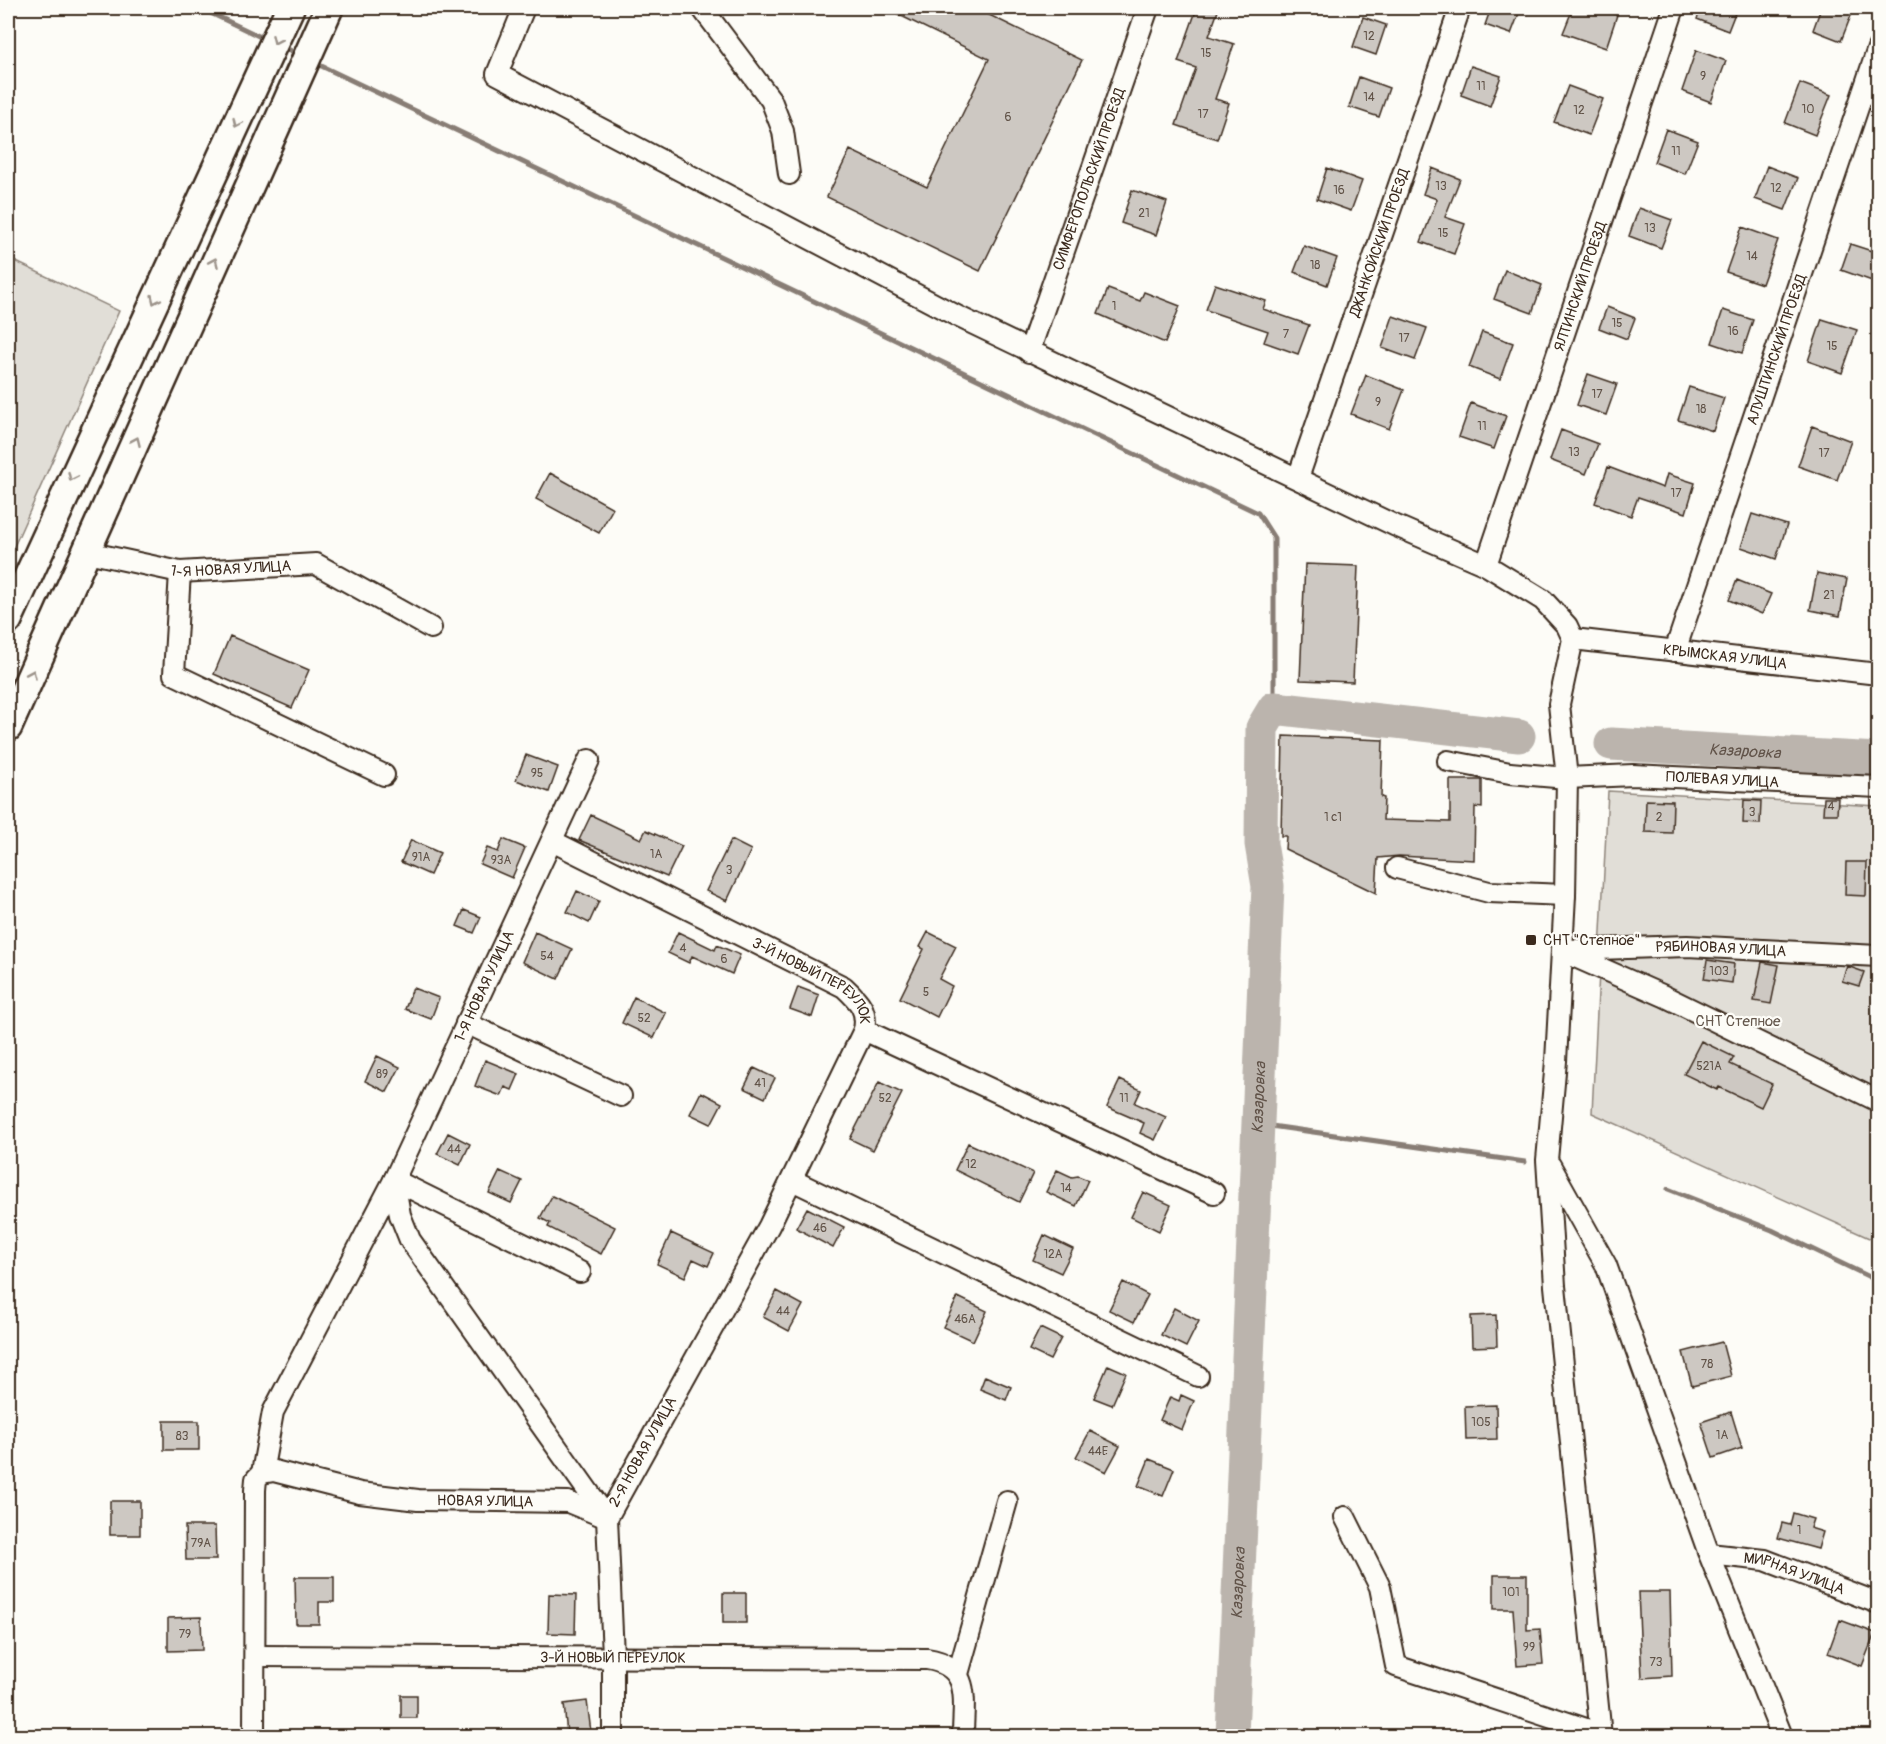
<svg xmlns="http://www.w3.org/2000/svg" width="1886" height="1744" font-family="Pangolin,sans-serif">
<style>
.green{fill:#e1ded7;stroke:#8e847a;stroke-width:1.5}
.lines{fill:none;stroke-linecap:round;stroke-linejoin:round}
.stream{stroke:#887d74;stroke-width:5}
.river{stroke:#bbb4ad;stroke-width:33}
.building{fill:#cdc8c2;stroke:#3b2a1e;stroke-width:1.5}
.minor-casing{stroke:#3b2a1e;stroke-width:24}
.highway-casing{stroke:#3b2a1e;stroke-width:32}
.minor{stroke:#fdfcf7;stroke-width:20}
.highway{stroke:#fdfcf7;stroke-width:27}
.oneway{stroke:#9c938a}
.poi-dot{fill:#3b2a1e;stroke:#fdfcf7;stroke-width:2}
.labels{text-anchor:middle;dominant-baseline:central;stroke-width:4.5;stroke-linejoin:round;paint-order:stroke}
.number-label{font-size:12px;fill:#605247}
.street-label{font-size:15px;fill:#3b2a1e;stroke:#fdfcf7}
.poi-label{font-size:15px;fill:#3b2a1e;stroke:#fdfcf7;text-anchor:start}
.park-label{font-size:15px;fill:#64574c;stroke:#fdfcf7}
.water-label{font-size:16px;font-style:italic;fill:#615349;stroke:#fdfcf7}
</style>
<rect width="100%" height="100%" fill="#fdfcf7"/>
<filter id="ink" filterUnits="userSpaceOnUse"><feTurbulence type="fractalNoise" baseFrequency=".0167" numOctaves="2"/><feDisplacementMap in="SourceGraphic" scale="12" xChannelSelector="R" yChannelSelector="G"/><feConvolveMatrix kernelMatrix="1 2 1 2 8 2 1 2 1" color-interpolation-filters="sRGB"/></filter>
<g filter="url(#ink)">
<path class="green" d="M8,258L119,311L8,560Z
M1608,791L1878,806V1242L1592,1113Z"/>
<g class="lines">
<path class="stream" d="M200,8L267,40
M281,46L300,55
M313,62L1258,513L1274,538V708
M1257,1124L1525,1162
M1668,1189L1772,1230L1878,1281"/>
<g class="river">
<path id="s1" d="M1611,744L1878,759"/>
<path id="s2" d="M1232,1736L1268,886L1261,844L1262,728L1274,708L1519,736"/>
</g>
</g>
<path class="building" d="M885,8H975L1082,60L980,271L827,197L850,150L927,187L989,59Z
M1197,8H1219L1209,36L1234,44L1215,99L1229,103L1217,139L1176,125L1196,68L1178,62Z
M1491,8H1521L1511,34L1485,25Z
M1573,8H1597L1617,15L1606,48L1563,33Z
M1701,8H1737L1728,31L1697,19Z
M1821,8H1854L1841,41L1813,30Z
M1363,17L1386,25L1376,55L1353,47Z
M1696,50L1726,61L1711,102L1682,91Z
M1471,66L1501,76L1490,106L1461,95Z
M1359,77L1389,88L1379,117L1349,107Z
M1800,83L1831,95L1815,135L1785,123Z
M1568,86L1603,99L1589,135L1554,122Z
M1666,129L1698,141L1685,174L1654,162Z
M1767,166L1798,178L1785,210L1755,199Z
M1327,168L1362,181L1351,211L1317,199Z
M1432,168L1460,179L1445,217L1465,224L1454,254L1421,242L1437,199L1423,194Z
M1132,190L1167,202L1156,235L1121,223Z
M1639,208L1672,220L1661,248L1629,236Z
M1742,227L1778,240L1762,284L1726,272Z
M1850,244L1878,253L1872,281L1841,270Z
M1304,246L1337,258L1327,285L1294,272Z
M1505,270L1542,285L1532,313L1494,299Z
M1215,284L1266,301L1263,309L1309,325L1298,354L1264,342L1268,331L1206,310Z
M1108,289L1140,301L1144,292L1180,306L1165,343L1098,314Z
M1607,307L1635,318L1627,339L1599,328Z
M1723,310L1753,320L1742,353L1712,343Z
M1393,316L1427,328L1415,360L1382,348Z
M1822,319L1857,330L1842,373L1808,361Z
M1482,332L1513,343L1500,379L1469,367Z
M1588,374L1617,384L1606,415L1577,405Z
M1366,375L1404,390L1389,429L1351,414Z
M1689,387L1724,398L1713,431L1678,420Z
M1471,403L1506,416L1494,449L1459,437Z
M1812,426L1851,441L1837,480L1798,466Z
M1561,430L1598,444L1586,474L1550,460Z
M1608,467L1663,488L1667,474L1695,483L1686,513L1638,497L1631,516L1595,503Z
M550,473L613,508L599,533L536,499Z
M1752,514L1787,525L1776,559L1741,547Z
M1305,564L1358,566L1353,682L1300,680Z
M1817,573L1847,579L1840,616L1810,610Z
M1737,580L1771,594L1762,614L1729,600Z
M230,636L309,670L292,708L214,674Z
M1283,736L1383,740L1381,797L1384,798L1383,820L1450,822V780H1482V808L1475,807L1474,860L1399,856L1378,858L1376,893L1285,849L1286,836H1281Z
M526,755L558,767L549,792L516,780Z
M1824,798H1838L1837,814H1823Z
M1646,800L1673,801L1672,833L1645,832Z
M1744,800L1761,801L1760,824L1743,823Z
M591,815L641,839L646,830L682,846L667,877L579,840Z
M503,839L525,848L512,878L480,864L487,848L498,852Z
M411,840L440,853L430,875L401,862Z
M731,840L751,850L727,901L706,891Z
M1846,862H1867L1866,896L1845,895Z
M577,891L599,901L589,923L567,912Z
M464,910L481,917L474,933L457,926Z
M535,932L572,949L558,979L522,962Z
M678,932L715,950L717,945L740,955L732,974L692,956L689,963L668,953Z
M928,932L956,946L939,979L952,986L937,1017L900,998L924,949L920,947Z
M1707,960L1734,964L1732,983L1704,979Z
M1762,962L1779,965L1771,1004L1754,1001Z
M1847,966L1864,972L1859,986L1842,981Z
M798,987L819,995L812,1017L790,1009Z
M413,988L439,998L431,1019L405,1009Z
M634,997L666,1013L654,1038L622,1023Z
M1701,1041L1734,1057L1730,1064L1772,1084L1761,1107L1719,1087L1717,1090L1684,1074Z
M377,1056L400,1067L387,1092L365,1081Z
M485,1060L519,1074L512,1090L505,1087L501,1096L475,1086Z
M754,1068L775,1078L765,1098L744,1088Z
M1120,1080L1141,1090L1135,1103L1166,1117L1155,1140L1140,1133L1144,1123L1107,1107Z
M879,1082L902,1093L873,1150L850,1139Z
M701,1092L722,1103L711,1124L690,1114Z
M448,1133L470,1144L460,1165L437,1154Z
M968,1143L1033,1173L1019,1202L955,1170Z
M1057,1170L1072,1177L1078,1176L1088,1180L1076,1206L1046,1192Z
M500,1171L522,1181L511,1203L489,1193Z
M1143,1192L1171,1205L1159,1231L1131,1217Z
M552,1196L615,1227L601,1254L548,1227L550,1223L540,1218Z
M807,1208L844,1227L833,1248L796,1228Z
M671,1233L714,1253L708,1266L693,1259L685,1277L657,1264Z
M1044,1235L1073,1249L1061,1273L1033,1260Z
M1123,1282L1148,1295L1134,1322L1109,1310Z
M777,1291L803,1305L789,1331L763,1317Z
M958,1297L987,1311L973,1341L943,1327Z
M1174,1308L1199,1321L1186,1347L1161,1335Z
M1496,1315L1497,1346L1472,1347L1471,1316Z
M1040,1328L1061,1338L1050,1360L1029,1350Z
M1722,1342L1731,1376L1692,1386L1683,1352Z
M1108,1365L1126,1373L1112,1405L1094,1398Z
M985,1376L1011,1387L1006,1400L980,1389Z
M1181,1395L1194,1401L1182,1430L1160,1420L1170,1397L1179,1401Z
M1496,1405L1497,1439L1466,1440L1465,1406Z
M1731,1412L1742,1448L1713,1458L1701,1422Z
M164,1421H199V1450H164Z
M1090,1431L1120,1446L1106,1472L1076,1457Z
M1149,1459L1174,1469L1163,1496L1138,1486Z
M110,1501H140V1535H110Z
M1793,1513L1813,1519L1810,1528L1823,1532L1818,1549L1778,1538L1782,1523L1790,1525Z
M185,1526H215L216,1560H186Z
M1494,1575H1527V1630L1540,1629L1543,1664L1517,1666L1513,1609H1494Z
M295,1577H334V1602H319V1624H296Z
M1638,1592H1670L1672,1676L1642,1678Z
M723,1593H746V1623H723Z
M549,1594L576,1595L575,1634L548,1633Z
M201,1617L202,1650L168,1651V1618Z
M1840,1620L1875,1633L1862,1666L1828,1653Z
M401,1695H417V1718H401Z
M587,1701L591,1732L567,1734L564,1704Z"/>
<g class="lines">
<g class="minor-casing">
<g id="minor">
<path d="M524,8L497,74L959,317L1394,525L1486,565L1543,600L1567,626L1573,639L1559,704L1567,778L1565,895L1556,1061L1547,1160L1555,1286L1601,1736"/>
<path d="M702,8L771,100L783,131L789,174"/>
<path id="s3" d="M1029,352L1148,8"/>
<path id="s4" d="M1298,478L1460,8"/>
<path id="s5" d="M87,552L180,572L316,564L431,628"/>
<path id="s6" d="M1486,565L1674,8"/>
<path d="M180,572L174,674L384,775"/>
<path id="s7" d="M1573,639L1878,674"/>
<path id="s8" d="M1675,651L1878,48"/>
<path id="s9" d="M1448,761L1510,773L1567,778L1633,775L1878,787"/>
<path id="s10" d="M552,841L844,987C859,1001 868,1010 864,1030L769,1226L607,1518L613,1656V1736"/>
<path d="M1397,868L1489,892L1565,895"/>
<path id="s11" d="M1568,950L1687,946L1878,956"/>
<path d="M1562,951L1664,996L1878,1101"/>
<path d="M466,1023L621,1096"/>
<path d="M864,1030L1214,1193"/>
<path d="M1550,1165L1606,1265L1709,1554L1782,1736"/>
<path d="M792,1180L1198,1376"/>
<path d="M262,1473L273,1412L394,1180L580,1272"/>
<path d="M1345,1517L1380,1587L1396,1666L1601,1734"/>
<path id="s12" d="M1709,1554L1765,1560L1878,1603"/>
<path id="s13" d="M255,1656L927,1659C973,1666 963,1701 963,1736"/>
<path d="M958,1674L1007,1501"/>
<path id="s14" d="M254,1736L255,1490L256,1479L262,1473L274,1471L360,1493L418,1500L568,1502L607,1518L410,1240L400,1215L394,1180L589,760"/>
</g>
</g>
<g class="highway-casing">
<path id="highway" d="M8,620L290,8
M8,727L329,8"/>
</g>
<use href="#minor" class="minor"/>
<use href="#highway" class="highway"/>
</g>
<defs><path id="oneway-chevron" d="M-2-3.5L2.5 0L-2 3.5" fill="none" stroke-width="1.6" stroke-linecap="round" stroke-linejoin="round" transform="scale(1.5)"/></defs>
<g class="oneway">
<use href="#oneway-chevron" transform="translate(276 40) rotate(114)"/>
<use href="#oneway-chevron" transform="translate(237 123) rotate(115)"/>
<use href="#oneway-chevron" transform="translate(214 262) rotate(-66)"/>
<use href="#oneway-chevron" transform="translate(155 300) rotate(115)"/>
<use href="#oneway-chevron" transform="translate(136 441) rotate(-66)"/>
<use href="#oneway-chevron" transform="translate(72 477) rotate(115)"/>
<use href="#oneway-chevron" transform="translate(32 674) rotate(-66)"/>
</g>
</g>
<rect class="poi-dot" x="1525" y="934" width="12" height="12" rx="3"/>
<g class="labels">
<g class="number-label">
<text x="1369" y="36">12</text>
<text x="1206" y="53">15</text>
<text x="1703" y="76">9</text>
<text x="1481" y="86">11</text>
<text x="1369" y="97">14</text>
<text x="1808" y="109">10</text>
<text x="1579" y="110">12</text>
<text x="1203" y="114">17</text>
<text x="1008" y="117">6</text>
<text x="1676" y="151">11</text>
<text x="1441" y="186">13</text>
<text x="1776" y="188">12</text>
<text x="1339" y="190">16</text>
<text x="1144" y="213">21</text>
<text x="1650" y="228">13</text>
<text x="1443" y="233">15</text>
<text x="1752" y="256">14</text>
<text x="1315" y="265">18</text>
<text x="1114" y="306">1</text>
<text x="1617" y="323">15</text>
<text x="1733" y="331">16</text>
<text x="1286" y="334">7</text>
<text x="1404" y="338">17</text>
<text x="1832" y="346">15</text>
<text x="1597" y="394">17</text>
<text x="1378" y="402">9</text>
<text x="1701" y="409">18</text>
<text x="1482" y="426">11</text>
<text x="1574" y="452">13</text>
<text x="1824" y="453">17</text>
<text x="1676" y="493">17</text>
<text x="1829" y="595">21</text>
<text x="537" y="773">95</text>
<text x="1831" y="806">4</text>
<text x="1752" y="812">3</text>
<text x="1333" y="817">1 с1</text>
<text x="1659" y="817">2</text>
<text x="656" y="854">1А</text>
<text x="421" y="857">91А</text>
<text x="501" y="860">93А</text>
<text x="729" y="870">3</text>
<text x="683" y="948">4</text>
<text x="547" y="956">54</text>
<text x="724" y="959">6</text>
<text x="1719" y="971">103</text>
<text x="926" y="992">5</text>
<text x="644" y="1018">52</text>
<text x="1709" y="1066">521А</text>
<text x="382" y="1074">89</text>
<text x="760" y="1083">41</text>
<text x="885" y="1098">52</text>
<text x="1124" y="1098">11</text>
<text x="454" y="1149">44</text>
<text x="971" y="1164">12</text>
<text x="1066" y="1188">14</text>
<text x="820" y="1228">46</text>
<text x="1053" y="1254">12А</text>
<text x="783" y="1311">44</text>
<text x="965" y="1319">46А</text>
<text x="1707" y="1364">78</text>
<text x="1481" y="1422">105</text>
<text x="1722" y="1435">1А</text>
<text x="182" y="1436">83</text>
<text x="1098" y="1451">44Е</text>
<text x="1799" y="1530">1</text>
<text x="201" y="1543">79А</text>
<text x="1511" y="1592">101</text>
<text x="185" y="1634">79</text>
<text x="1529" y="1647">99</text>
<text x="1656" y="1662">73</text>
</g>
<g class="street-label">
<text stroke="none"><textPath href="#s3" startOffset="183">СИМФЕРОПОЛЬСКИЙ ПРОЕЗД</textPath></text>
<text stroke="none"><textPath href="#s4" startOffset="249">ДЖАНКОЙСКИЙ ПРОЕЗД</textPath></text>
<text stroke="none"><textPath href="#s6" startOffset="294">ЯЛТИНСКИЙ ПРОЕЗД</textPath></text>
<text stroke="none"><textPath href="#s8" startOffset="318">АЛУШТИНСКИЙ ПРОЕЗД</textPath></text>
<text stroke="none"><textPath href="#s5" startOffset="146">1-Я НОВАЯ УЛИЦА</textPath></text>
<text stroke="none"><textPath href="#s7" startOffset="153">КРЫМСКАЯ УЛИЦА</textPath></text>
<text stroke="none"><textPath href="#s9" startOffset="276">ПОЛЕВАЯ УЛИЦА</textPath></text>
<text stroke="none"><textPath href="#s11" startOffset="153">РЯБИНОВАЯ УЛИЦА</textPath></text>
<text stroke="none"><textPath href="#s10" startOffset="298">3-Й НОВЫЙ ПЕРЕУЛОК</textPath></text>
<text stroke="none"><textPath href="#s14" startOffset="1234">1-Я НОВАЯ УЛИЦА</textPath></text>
<text transform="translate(643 1452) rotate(-61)">2-Я НОВАЯ УЛИЦА</text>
<text stroke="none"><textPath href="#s14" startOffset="492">НОВАЯ УЛИЦА</textPath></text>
<text stroke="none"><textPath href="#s12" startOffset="88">МИРНАЯ УЛИЦА</textPath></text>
<text stroke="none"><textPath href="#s13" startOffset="358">3-Й НОВЫЙ ПЕРЕУЛОК</textPath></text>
</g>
<g class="poi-label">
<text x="1543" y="940">СНТ "Степное"</text>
</g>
<g class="park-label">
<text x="1738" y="1021">СНТ Степное</text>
</g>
<g class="water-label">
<text stroke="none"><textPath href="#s1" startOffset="134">Казаровка</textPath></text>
<text stroke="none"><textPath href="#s2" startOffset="639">Казаровка</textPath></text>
<text stroke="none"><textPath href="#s2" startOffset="153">Казаровка</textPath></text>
</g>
</g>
<rect width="1886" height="1744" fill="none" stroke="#fdfcf7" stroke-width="30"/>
<rect x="15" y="15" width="1856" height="1714" fill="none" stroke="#3b2a1e" stroke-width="2" filter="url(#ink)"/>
</svg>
